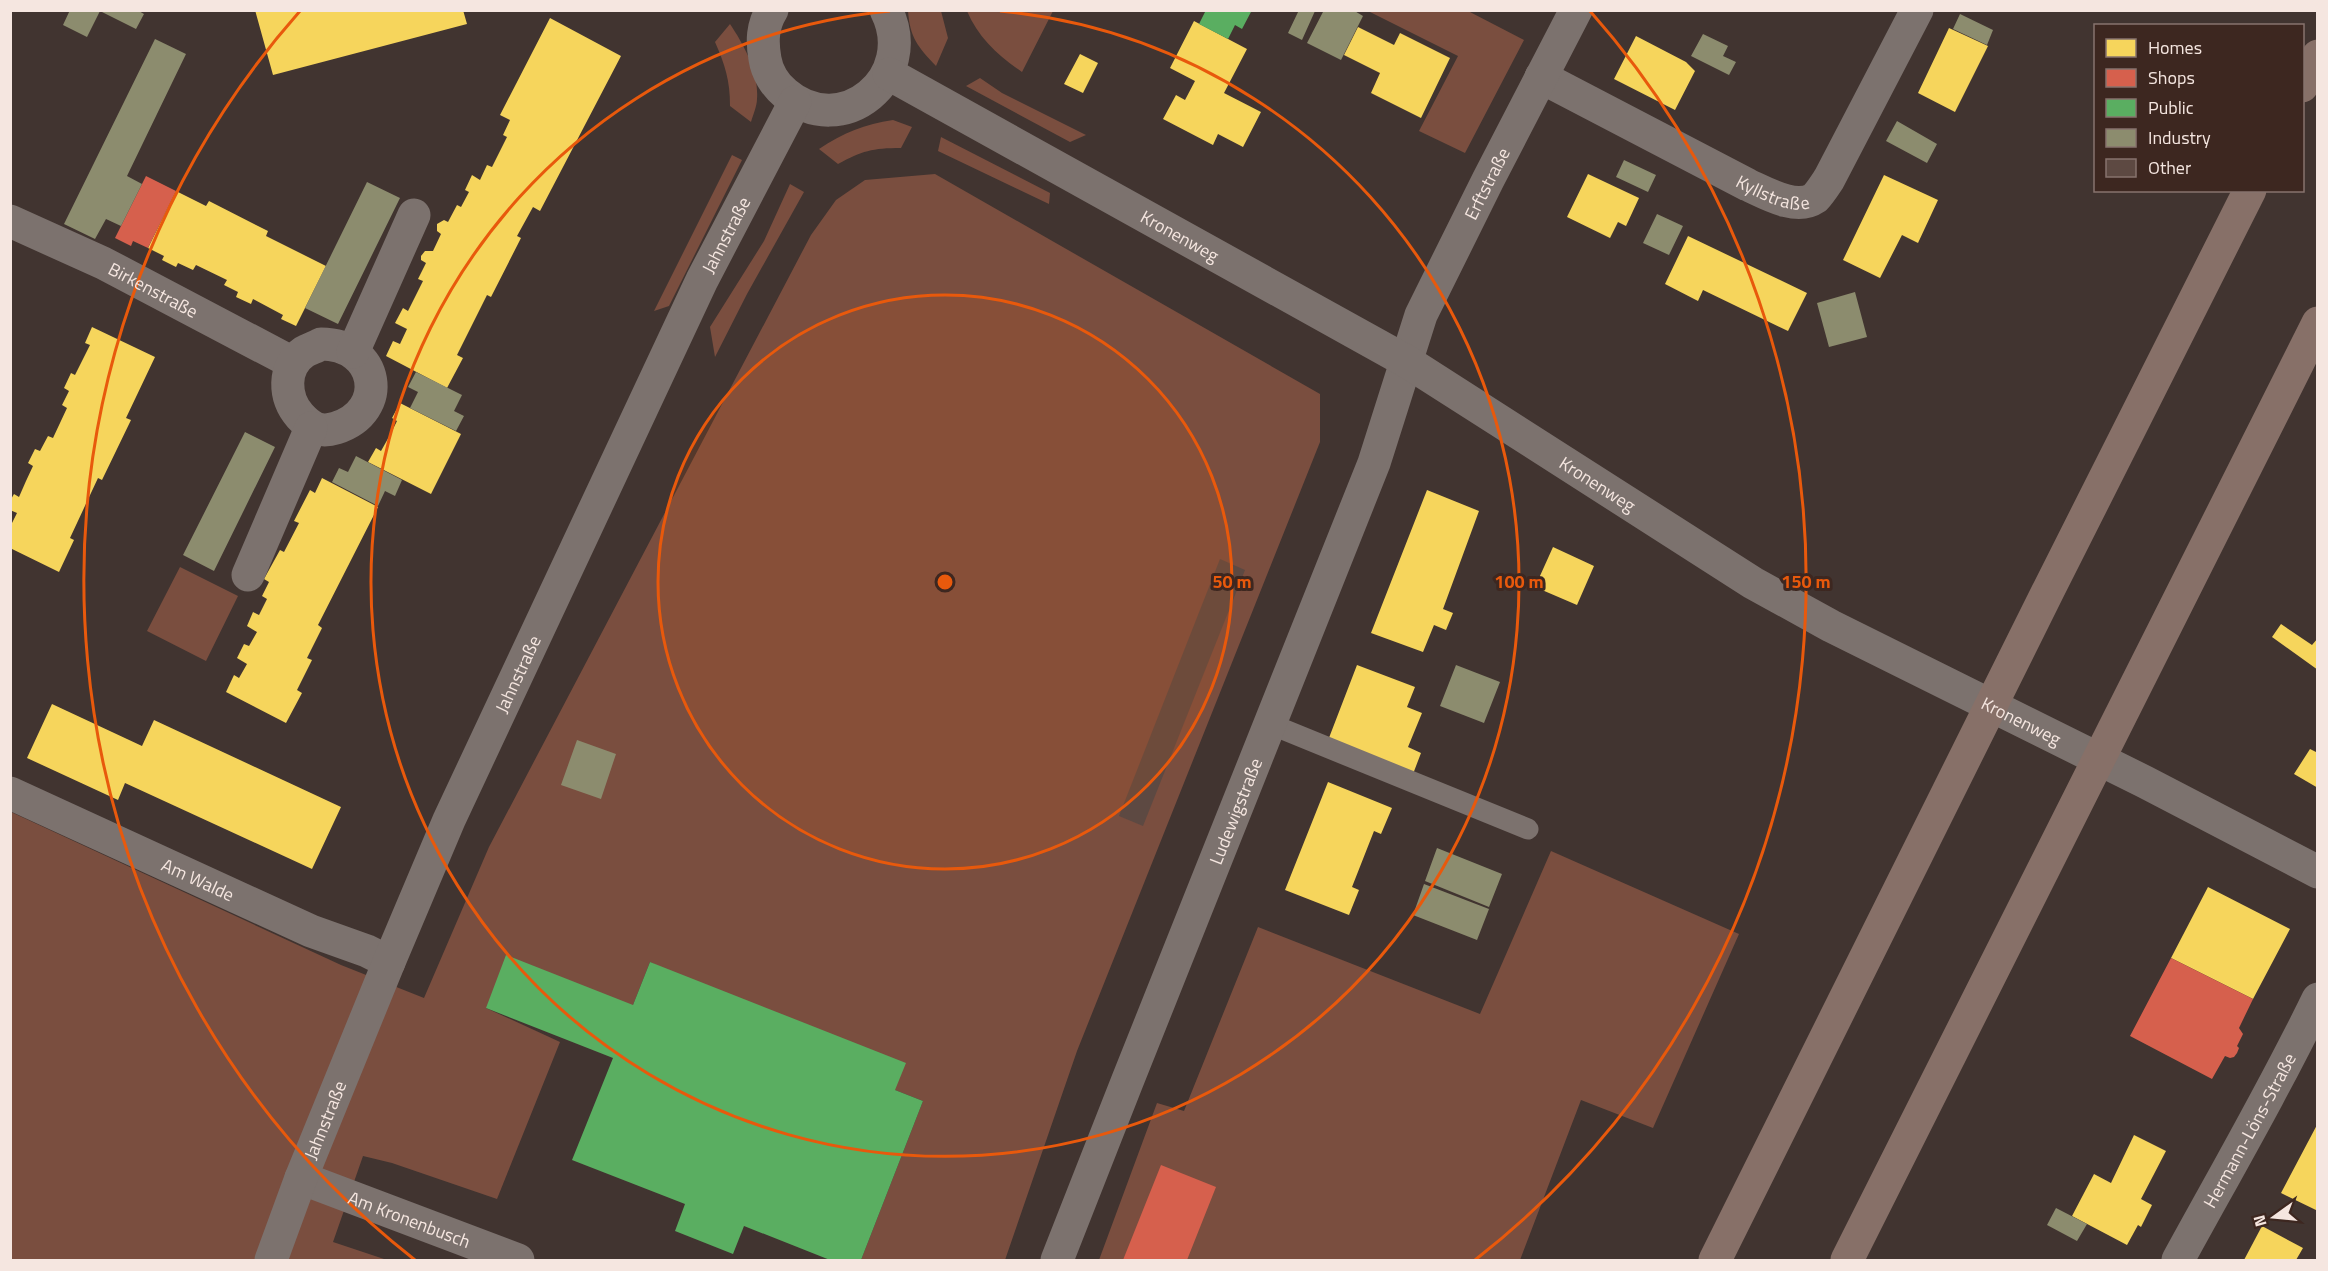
<svg xmlns="http://www.w3.org/2000/svg" width="2328" height="1271" font-family="'Titillium Web',sans-serif">
<style>
.green{fill:#7a4e3f}
.homes{fill:#f6d55c}
.shops{fill:#d6604d}
.public{fill:#5aae61}
.industry{fill:#8c8c6e}
.building{fill:#5d4942}
.lines{fill:none;stroke-linecap:round;stroke-linejoin:round}
.service{stroke:#7c726e;stroke-width:21}
.minor{stroke:#7c726e;stroke-width:33}
.tertiary{stroke:#7c726e;stroke-width:33}
.motorway{stroke:#877068;stroke-width:33}
.ring{fill:none;stroke:#e8590c;stroke-width:3}
.labels{text-anchor:middle;dominant-baseline:central;stroke-width:6;stroke-linejoin:round;paint-order:stroke}
.street-label{font-size:18px;fill:#f5e6e0;stroke:#3d2720}
.centre{fill:#e8590c;stroke:#3d2720;stroke-width:3}
.ring-label{font-size:18px;text-anchor:middle;font-weight:bold;fill:#e8590c;stroke:#3d2720;stroke-width:6;stroke-linejoin:round;paint-order:stroke}
</style>
<rect width="100%" height="100%" fill="#413430"/>
<path class="green" d="M908,11H941L948,38L936,66C918,47 910,38 908,11Z
M967,11H1053L1022,72C998,56 978,37 967,11Z
M1368,11H1468L1524,40L1465,153L1419,131L1458,56Z
M730,24C744,45 759,72 757,99C757,106 753,115 751,122L730,106C730,80 725,65 715,42Z
M980,78L1002,93L1086,135L1070,142L966,86Z
M893,120L912,127L901,148C872,148 862,151 838,164L819,149C843,133 865,124 893,120Z
M941,137L1050,193L1049,204L938,151Z
M732,155L742,160L669,306L654,311Z
M935,174L1320,394V442L1077,1051L1005,1260H861L923,1101L895,1090L650,962L633,1005L486,1008L560,1042L497,1199L392,1163L363,1156L333,1242L387,1260H11V812L341,965L424,998L489,847L811,235L836,200L865,180Z
M790,184L804,192L747,294L715,357L710,327L764,241Z
M180,567L238,596L206,661L147,631Z
M1551,851L1739,934L1653,1128L1581,1100L1520,1260H1099L1157,1103L1184,1111L1258,927L1480,1014Z"/>
<path class="homes" d="M255,10H463L467,24L273,75Z
M550,18L621,56L540,211L533,207L517,236L521,238L491,297L487,295L457,355L463,358L447,388L386,356L393,341L400,344L407,329L395,323L403,308L408,311L423,281L418,279L426,263L421,260V256L425,251H433L441,234L437,231V224L444,220L448,222L457,205L461,207L469,192L465,190L472,175L480,180L487,165L492,167L507,137L503,135L510,120L500,115Z
M1194,21L1247,49L1224,93L1261,112L1243,147L1218,134L1213,145L1163,119L1176,95L1185,100L1195,81L1170,68Z
M1358,27L1394,45L1400,33L1450,58L1421,118L1371,93L1380,73L1344,55Z
M1949,28L1988,46L1955,112L1918,93Z
M1636,36L1686,62L1695,71L1675,110L1614,79Z
M1080,54L1098,63L1083,93L1064,84Z
M1588,174L1639,198L1626,226L1618,222L1610,238L1567,217Z
M1884,175L1938,200L1918,243L1902,235L1880,278L1843,260Z
M176,191L206,206L209,201L268,231L266,236L326,266L296,326L281,319L283,315L253,299L251,304L236,297L238,292L224,285L227,280L196,265L193,270L178,263L176,267L162,260L164,256L148,248Z
M1688,236L1807,293L1788,331L1703,290L1698,301L1665,284Z
M92,327L155,357L126,418L131,420L102,480L98,478L70,538L74,540L59,572L10,548V527L17,513L10,510V501L14,494L19,497L26,481L33,466L28,463L35,449L40,451L48,436L53,438L67,408L62,405L69,391L64,388L71,373L75,375L90,345L85,343Z
M400,403L461,434L431,494L368,462L376,448L381,451L390,435L397,421L392,418Z
M322,478L378,507L318,625L322,628L307,658L312,660L297,690L302,693L286,723L226,692L234,675L239,678L247,664L237,658L244,644L249,646L257,632L247,626L253,612L259,615L267,599L262,596L269,582L264,579L280,550L284,552L299,523L294,521L310,490L315,493Z
M1427,490L1479,511L1443,609L1453,613L1446,630L1434,625L1423,652L1371,633Z
M1553,547L1594,566L1577,605L1535,587Z
M2281,624L2312,645L2318,638V670L2272,637Z
M1357,665L1415,687L1407,707L1422,713L1408,747L1421,753L1413,774L1327,743Z
M52,704L142,746L154,720L341,807L312,869L125,783L118,800L27,758Z
M2310,749L2318,753V788L2294,774Z
M1328,782L1392,808L1381,834L1374,831L1352,887L1359,890L1349,915L1285,890Z
M2208,887L2290,929L2253,999L2171,958Z
M2318,1123V1211L2281,1193Z
M2134,1135L2166,1151L2141,1199L2152,1205L2141,1227L2138,1225L2127,1245L2072,1216L2094,1174L2111,1183Z
M2262,1226L2303,1248L2296,1260H2244Z"/>
<path class="shops" d="M146,176L176,191L148,248L133,241L131,246L115,238Z
M2171,958L2253,999L2239,1028L2243,1034L2237,1046L2239,1048L2237,1053L2234,1057L2230,1058L2225,1056L2212,1079L2130,1036Z
M1161,1165L1216,1187L1187,1260H1123Z"/>
<path class="public" d="M1206,10H1252L1242,29L1235,25L1228,39L1199,24Z
M506,955L633,1005L650,962L906,1063L895,1090L923,1101L861,1260H830L744,1226L733,1254L675,1231L685,1204L572,1160L613,1058L486,1008Z"/>
<path class="industry" d="M70,10H137L144,14L136,29L100,11L87,37L63,25Z
M1299,10L1315,11L1302,40L1288,33Z
M1324,10H1353L1363,16L1341,60L1307,43Z
M1960,14L1993,30L1987,45L1953,29Z
M1703,34L1728,46L1723,56L1736,62L1729,75L1691,56Z
M155,39L186,54L127,176L142,184L121,226L106,219L95,239L64,224Z
M1897,121L1937,144L1927,163L1886,141Z
M1624,160L1656,175L1648,192L1616,177Z
M367,182L400,198L338,324L305,308Z
M1657,214L1683,226L1669,255L1643,243Z
M1855,292L1867,337L1829,347L1817,303Z
M416,372L462,395L454,411L464,416L456,431L410,408L418,392L408,387Z
M245,432L275,447L214,571L183,555Z
M356,456L402,480L395,496L385,491L378,506L332,482L339,468L348,472Z
M1456,665L1500,682L1484,723L1440,706Z
M577,740L616,754L601,799L561,785Z
M1437,848L1502,874L1489,907L1425,881Z
M1424,884L1489,909L1477,940L1413,915Z
M2056,1208L2087,1224L2077,1241L2047,1225Z"/>
<path class="building" d="M1220,559L1245,570L1143,826L1119,816Z"/>
<g class="lines">
<path class="service" d="M1270,724L1528,829"/>
<g class="minor">
<path id="s1" d="M1541,77L1748,185C1766,193 1796,211 1815,198C1820,193 1825,185 1829,179L1917,10"/>
<path id="s2" d="M10,221L103,263L293,363"/>
<path d="M321,344C379,344 390,411 336,428C320,433 311,428 300,416C284,398 282,367 304,352C309,349 316,347 321,344Z"/>
<path d="M353,352L414,215"/>
<path d="M248,575L311,428"/>
<path id="s3" d="M10,793L311,931L367,951L389,962"/>
<path id="s4" d="M301,1178L518,1260"/>
<path id="s5" d="M1057,1260L1127,1082L1374,463L1421,315L1488,180L1576,10"/>
<path id="s6" d="M2178,1260C2225,1174 2275,1088 2318,999"/>
</g>
<g class="tertiary">
<path d="M772,10C762,26 762,42 765,59C767,72 775,85 785,93C842,142 920,77 886,10"/>
<path id="s7" d="M889,74L1406,361L1753,583L1831,626L2145,782L2318,872"/>
<path id="s8" d="M271,1260L301,1178L389,962L449,820L702,280L795,102"/>
</g>
<path class="motorway" d="M2302,86L2318,56
M1715,1260L2049,589L2250,190
M1847,1260L2318,323"/>
</g>
<circle cx="945" cy="582" r="287" fill="#e8590c" fill-opacity=".12"/>
<g class="ring">
<circle cx="945" cy="582" r="287"/>
<path d="M1000 11A574 574 0 1 1 890 11"/>
<path d="M415 1260A861 861 0 0 1 300 11M1590 11A861 861 0 0 1 1475 1260"/>
</g>
<g class="labels">
<g class="street-label">
<text stroke="none"><textPath href="#s5" startOffset="1160">Erftstraße</textPath></text>
<text stroke="none"><textPath href="#s1" startOffset="260">Kyllstraße</textPath></text>
<text stroke="none"><textPath href="#s8" startOffset="1122">Jahnstraße</textPath></text>
<text stroke="none"><textPath href="#s7" startOffset="333">Kronenweg</textPath></text>
<text stroke="none"><textPath href="#s2" startOffset="159">Birkenstraße</textPath></text>
<text stroke="none"><textPath href="#s7" startOffset="819">Kronenweg</textPath></text>
<text stroke="none"><textPath href="#s8" startOffset="636">Jahnstraße</textPath></text>
<text stroke="none"><textPath href="#s7" startOffset="1305">Kronenweg</textPath></text>
<text stroke="none"><textPath href="#s5" startOffset="483">Ludewigstraße</textPath></text>
<text stroke="none"><textPath href="#s3" startOffset="207">Am Walde</textPath></text>
<text stroke="none"><textPath href="#s8" startOffset="150">Jahnstraße</textPath></text>
<text stroke="none"><textPath href="#s6" startOffset="148">Hermann-Löns-Straße</textPath></text>
<text stroke="none"><textPath href="#s4" startOffset="116">Am Kronenbusch</textPath></text>
</g>
</g>
<circle cx="945" cy="582" r="9" class="centre"/>
<g class="ring-label">
<text x="1232" y="588">50 m</text>
<text x="1519" y="588">100 m</text>
<text x="1806" y="588">150 m</text>
</g>
<rect width="2328" height="1271" fill="none" stroke="#f5e6e0" stroke-width="24"/>
<rect x="2094" y="24" width="210" height="168" fill="#3d2720" stroke="#87736d" stroke-width="1.5"/>
<rect x="2106" y="39" width="30" height="18" fill="#f6d55c" stroke="#87736d" stroke-width="1.5"/>
<text x="2148" y="54" font-size="18" fill="#f5e6e0">Homes</text>
<rect x="2106" y="69" width="30" height="18" fill="#d6604d" stroke="#87736d" stroke-width="1.5"/>
<text x="2148" y="84" font-size="18" fill="#f5e6e0">Shops</text>
<rect x="2106" y="99" width="30" height="18" fill="#5aae61" stroke="#87736d" stroke-width="1.5"/>
<text x="2148" y="114" font-size="18" fill="#f5e6e0">Public</text>
<rect x="2106" y="129" width="30" height="18" fill="#8c8c6e" stroke="#87736d" stroke-width="1.5"/>
<text x="2148" y="144" font-size="18" fill="#f5e6e0">Industry</text>
<rect x="2106" y="159" width="30" height="18" fill="#5d4942" stroke="#87736d" stroke-width="1.5"/>
<text x="2148" y="174" font-size="18" fill="#f5e6e0">Other</text>
<g transform="translate(2274 1217) rotate(255)" stroke="#3d2720" stroke-width="4.5" paint-order="stroke">
<path d="M0-4.5L10 22L0 15L-10 22Z" fill="#f5e6e0"/>
<text y="-9" font-size="16" font-weight="bold" text-anchor="middle" fill="#f5e6e0">N</text>
</g>
</svg>
